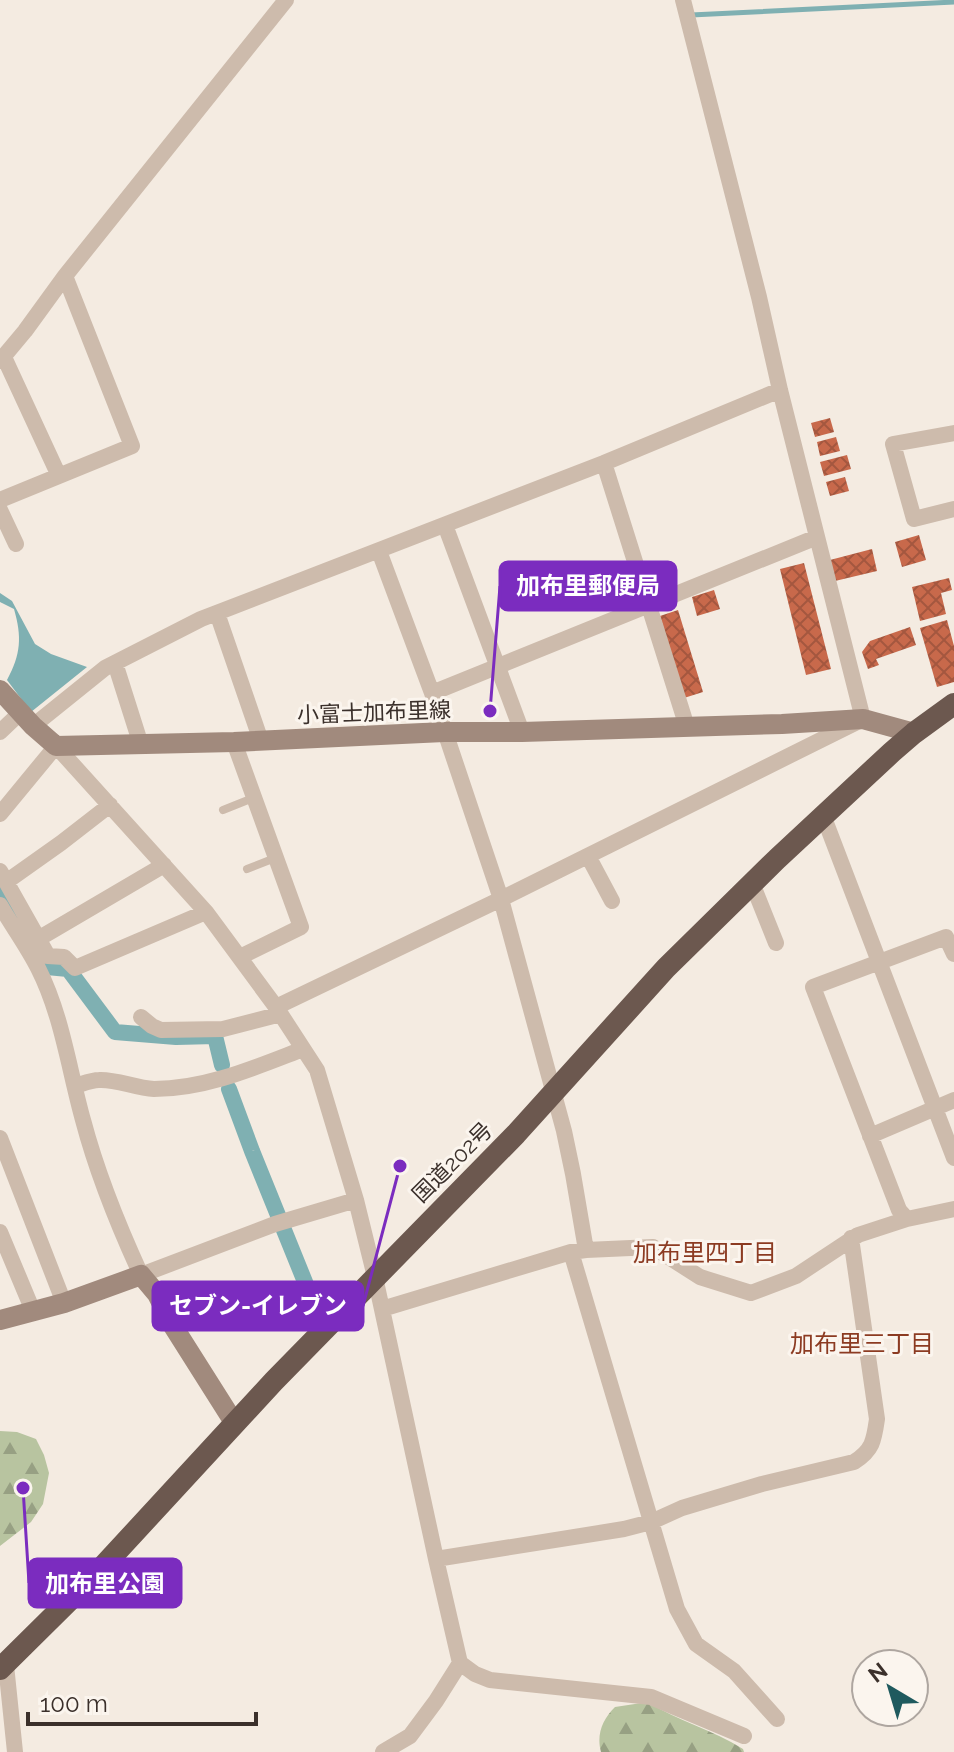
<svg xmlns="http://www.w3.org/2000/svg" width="954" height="1752" font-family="Raleway,'Noto Sans JP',sans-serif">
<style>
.forest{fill:url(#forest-firs)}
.water{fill:#7fb0b2}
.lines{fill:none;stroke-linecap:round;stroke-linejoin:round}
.stream{stroke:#7fb0b2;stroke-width:5}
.canal{stroke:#7fb0b2;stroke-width:16}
.building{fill:url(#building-cross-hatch)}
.service{stroke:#cdbbac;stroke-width:8}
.minor{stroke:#cdbbac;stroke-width:16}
.secondary{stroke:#a18a7d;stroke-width:20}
.trunk{stroke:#6c584f;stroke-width:22}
.labels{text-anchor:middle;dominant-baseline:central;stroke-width:6;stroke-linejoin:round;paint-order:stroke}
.street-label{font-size:22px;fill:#3b302b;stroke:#fbf5ee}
.neighbourhood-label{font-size:24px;fill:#8c3b22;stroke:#fbf5ee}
.leader{fill:none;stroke:#7b2cbf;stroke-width:3}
.callout-dot{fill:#7b2cbf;stroke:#fbf5ee;stroke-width:3}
.callout{fill:#7b2cbf;stroke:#7b2cbf;stroke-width:3}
.callout-label{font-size:24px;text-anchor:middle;font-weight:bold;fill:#fff}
</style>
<defs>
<pattern id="forest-firs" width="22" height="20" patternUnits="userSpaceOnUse" patternTransform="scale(2)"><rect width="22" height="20" fill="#b8c4a0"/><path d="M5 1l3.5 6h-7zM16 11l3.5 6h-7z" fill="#97a083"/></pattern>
<pattern id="building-cross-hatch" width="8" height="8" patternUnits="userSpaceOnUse" patternTransform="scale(2)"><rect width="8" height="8" fill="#c8694b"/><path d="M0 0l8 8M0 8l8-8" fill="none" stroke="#a4573f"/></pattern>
</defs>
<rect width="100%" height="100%" fill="#f4ebe1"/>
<path class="forest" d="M0,1431L17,1432L36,1439L44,1455L49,1473L43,1504L31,1522L0,1546Z
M648,1702C678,1721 713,1730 743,1749L744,1752H601C596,1734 603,1719 615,1707Z"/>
<path class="water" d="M0,593L12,601L35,644L51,654L87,667L31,712L7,680C21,654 22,637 14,609L0,602Z"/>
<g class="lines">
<path class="stream" d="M691,15L954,2"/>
<path class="canal" d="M0,888L18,918
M34,945L47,967L68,969L115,1032L176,1037L215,1036L222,1065
M229,1089L252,1151L320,1319"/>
</g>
<path class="building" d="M830,418L834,432L815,437L811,423Z
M836,437L840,451L820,456L817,442Z
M847,455L851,469L824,476L820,462Z
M845,477L849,491L830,496L826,482Z
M919,535L926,560L902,567L895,542Z
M872,549L877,571L835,581L830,560Z
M804,563L831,669L806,675L780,569Z
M949,578L952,590L941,593L946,614L920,621L912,587Z
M714,590L720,609L697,616L692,597Z
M678,610L703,692L684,698L660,616Z
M947,620L954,646V682L937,687L920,628Z
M910,627L916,645L876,659L879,665L868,669L862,652L870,641Z"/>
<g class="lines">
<path class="service" d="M223,810L253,798
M247,869L275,858"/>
<path class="minor" d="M4,357L59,476
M0,361L25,331L65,276L286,0
M954,433L893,444L914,519L954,509
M604,463L687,727
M0,500L132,446L65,276
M0,510L16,544
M445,525L522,732
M379,551L432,693L501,899L564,1131L573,1174L586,1250
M217,613L261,741
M115,663L141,745
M432,693L817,537
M33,726L105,668L201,619L604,463L780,390
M0,732L20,713
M234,742L301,927L240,957
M0,814L56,746L206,912L276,1007L317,1070L356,1200L375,1277L436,1559L460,1663L436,1701L410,1736L383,1752
M823,815L954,1158
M588,856L612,901
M0,871L48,956L64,957L75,968L206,912
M6,882L61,843L110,805
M752,883L776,943
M0,905C12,926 27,946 38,968C62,1015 69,1070 83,1120C97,1173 118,1225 141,1275L275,1224L356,1200
M38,939L164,865
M276,1007L501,899L863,719L780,390L759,297L683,0
M141,1017L152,1026L161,1030L223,1029L281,1014
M75,1086C82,1084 91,1080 99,1080C116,1079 135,1088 154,1089C206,1089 256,1067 303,1049
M870,1136L954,1100
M0,1138L64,1303
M907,1219L899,1210L813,987L946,937L954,954
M0,1232L33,1311
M571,1252L677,1609L696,1644L734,1671L777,1719
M382,1309L571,1252L586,1250L653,1247L700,1277L751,1293L796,1276L858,1235L907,1219L954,1209
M436,1559L624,1529L651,1522L682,1508L762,1484L854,1462C873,1450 874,1440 877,1419L851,1238
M460,1663L475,1674L490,1680L651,1697L744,1736
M6,1665L15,1752"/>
<path class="secondary" d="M0,690L33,726L56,746L234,742L444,732H522L782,724L863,719L914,733
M0,1320L64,1303L141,1275L157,1294L173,1326L235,1424"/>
<path class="trunk" d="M0,1669L95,1575L274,1381L516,1134L666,968L777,859L892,752L914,733L954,704"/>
</g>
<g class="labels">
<g class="street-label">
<text transform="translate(374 712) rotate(-2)">小富士加布里線</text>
<text transform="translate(452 1162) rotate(-45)">国道202号</text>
</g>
<g class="neighbourhood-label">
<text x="705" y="1252">加布里四丁目</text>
<text x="862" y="1343">加布里三丁目</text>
</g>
</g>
<path class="leader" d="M490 711L500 586M400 1166L363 1306M23 1488L29 1583"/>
<g class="callout-dot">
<circle cx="490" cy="711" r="8"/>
<circle cx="400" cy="1166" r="8"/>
<circle cx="23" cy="1488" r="8"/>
</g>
<g class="callout">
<rect x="500" y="562" width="176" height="48" rx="8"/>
<rect x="153" y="1282" width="210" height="48" rx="8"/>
<rect x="29" y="1559" width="152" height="48" rx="8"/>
</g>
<g class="callout-label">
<text x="588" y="594">加布里郵便局</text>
<text x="258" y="1314">セブン-イレブン</text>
<text x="105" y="1592">加布里公園</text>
</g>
<g transform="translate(890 1688) rotate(322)"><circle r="38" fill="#fbf5ee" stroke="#aea6a0" stroke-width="2"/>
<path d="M0-6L14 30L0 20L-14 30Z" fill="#1f5a5e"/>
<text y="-12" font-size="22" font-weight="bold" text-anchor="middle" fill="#3b302b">N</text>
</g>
<path d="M28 1712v12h228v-12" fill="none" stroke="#3b302b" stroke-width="4"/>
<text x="40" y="1712" font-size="24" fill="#3b302b" stroke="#fbf5ee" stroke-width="6" paint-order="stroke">100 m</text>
</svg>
